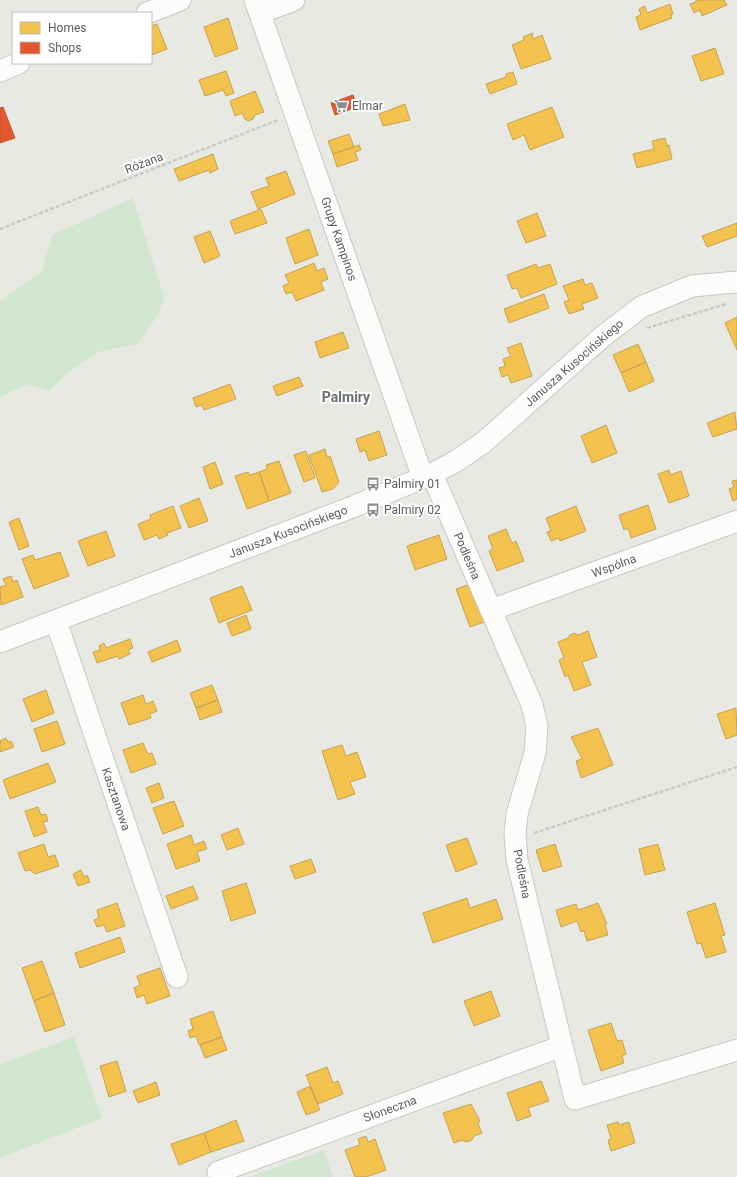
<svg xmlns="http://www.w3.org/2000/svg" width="737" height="1177" font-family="Roboto,sans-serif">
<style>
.green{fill:#d1e6cf}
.homes{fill:#f2c14e;stroke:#c4a354}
.shops{fill:#e4572e;stroke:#ba593d}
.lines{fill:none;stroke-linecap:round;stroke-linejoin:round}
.minor-casing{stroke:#c6c7c6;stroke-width:23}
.path{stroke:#c6cbc9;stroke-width:2.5;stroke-dasharray:4 2;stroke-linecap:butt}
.minor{stroke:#fcfcfb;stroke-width:21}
.labels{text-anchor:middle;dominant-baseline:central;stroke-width:4;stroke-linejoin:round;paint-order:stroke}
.poi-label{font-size:12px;fill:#595d61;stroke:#fff;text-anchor:start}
.street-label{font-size:12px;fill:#595d61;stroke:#fff}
.quarter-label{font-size:14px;font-weight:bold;fill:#6a6f73;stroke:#fff}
</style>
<rect width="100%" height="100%" fill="#e9e9e4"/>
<path class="green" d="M133,198L164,297L159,313L138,344L98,352L69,372L49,391L27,384L0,397V301L42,271L52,235Z
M74,1037L102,1118L0,1158V1064Z
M324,1150L333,1177H249Z"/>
<path class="homes" d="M696,0H724L727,5L702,16L700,10L694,13L690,4L696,2Z
M670,4L673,14L671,15L672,18L640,30L636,17L641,15L639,9L645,6L647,13Z
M228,18L238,49L215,57L204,27Z
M157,24L167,49L152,55L151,26Z
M533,33L532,35L533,39L542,35L551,59L521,69L512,45L524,40L523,37Z
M715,48L724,74L701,81L692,56Z
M226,71L234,93L226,96L223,90L205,96L199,80Z
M513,72L517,84L490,94L486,84L506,77V74Z
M255,91L264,112L255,115L253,119L248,121L245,119L242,113L235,116L230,101Z
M405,104L410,120L383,126L379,114Z
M552,107L564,137L530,150L524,135L513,140L507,124Z
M349,134L354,147L333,154L328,141Z
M665,138L667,146L669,145L672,159L637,168L633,154L654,149L652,141Z
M359,145L361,150L355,152L358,160L337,167L333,154Z
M213,154L218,169L210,173L209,170L179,181L174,169Z
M286,171L295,194L258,209L251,192L269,186L266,178Z
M261,209L267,223L235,234L230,221Z
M537,213L546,236L526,243L517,221Z
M737,223V236L707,247L702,236Z
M309,229L318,255L295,264L286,238Z
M210,231L220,256L204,263L194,237Z
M314,263L317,271L324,268L328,279L321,282L324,290L296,301L292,292L286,294L283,286L289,283L285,275Z
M536,264L538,268L550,264L557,284L521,298L517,288L512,289L507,275Z
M583,279L585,285L592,283L598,298L582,304L584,309L569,314L564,302L569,300L563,286Z
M544,294L549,308L509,323L504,309Z
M737,317V350L725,323Z
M343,332L349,348L320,358L315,342Z
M521,343L532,376L511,383L508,375L502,377L499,368L505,366L503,359L511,356L507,348Z
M638,344L646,362L621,373L613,355Z
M646,362L654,381L629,392L621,373Z
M299,377L303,386L277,396L273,386Z
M230,384L236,399L204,410L202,405L196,407L193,398Z
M735,412L737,429L713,437L707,423Z
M606,425L617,453L592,463L581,436Z
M379,431L387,455L369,461L365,450L360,452L356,439Z
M325,449L327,457L330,456L339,482L333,489L322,492L309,455Z
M306,451L315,478L304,482L294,455Z
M279,461L291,493L269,501L259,472L267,469L266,465Z
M215,462L223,484L210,489L203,467Z
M669,470L670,475L681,471L689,496L669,503L658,474Z
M248,472L250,475L259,472L269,501L247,509L235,476Z
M737,480V499L733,501L729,489L734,487L732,481Z
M199,498L208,521L189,528L180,506Z
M648,505L656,529L631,538L628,528L624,530L619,515Z
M173,506L181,528L167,533L168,535L159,539L157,535L144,540L138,524L151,519L150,515Z
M576,506L586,531L560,541L559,538L551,541L547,532L551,531L546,518Z
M19,518L29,546L19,550L9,522Z
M506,529L512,543L516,541L524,561L497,571L489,551L493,549L488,536Z
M106,531L115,556L88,566L78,541Z
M439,535L447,559L415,570L407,546Z
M60,552L69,576L34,589L22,559L33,555L35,560Z
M11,576L13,582L17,580L23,597L1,605L0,587L6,585L3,579Z
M470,584L484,622L470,627L456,589Z
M242,586L252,610L219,623L210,598Z
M246,615L251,629L232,636L227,623Z
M588,631L597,657L582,662L591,685L574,691L568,675L565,677L559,660L564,658L558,642L568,638L570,635L574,633L578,635Z
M130,639L133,648L128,650L130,654L119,659L118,656L97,663L93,652L100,650L99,646L104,643L106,648Z
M177,640L181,651L152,662L148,652Z
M212,685L218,700L196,708L190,693Z
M46,690L54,713L32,722L23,699Z
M143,695L146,704L153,701L157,711L150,714L151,718L129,725L121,703Z
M218,700L222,712L200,720L196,708Z
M736,708L737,735L726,739L717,714Z
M57,721L65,744L42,752L34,729Z
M598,728L613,765L581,778L576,761L582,759L571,737Z
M6,738L8,742L11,741L14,747L0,752V741Z
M143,743L148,754L152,753L156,764L131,773L123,750Z
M342,745L346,756L357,752L366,777L350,782L355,794L338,800L322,751Z
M48,763L56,782L10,799L3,780Z
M159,783L164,798L152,803L146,788Z
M174,801L184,826L163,834L153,808Z
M38,807L41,815L46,814L48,821L43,822L47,832L34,837L25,811Z
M238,828L244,844L227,850L221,835Z
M191,835L194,845L204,841L207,849L197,852L200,861L176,869L167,844Z
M467,838L477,864L456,872L446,845Z
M44,844L48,857L55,855L59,866L35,874L30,870L25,871L18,853Z
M555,844L562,866L543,872L536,850Z
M658,844L665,870L645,875L639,849Z
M311,859L316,872L295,879L290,866Z
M81,870L84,877L87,875L90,882L78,886L73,874Z
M246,883L256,913L231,921L222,891Z
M193,886L198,899L171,909L166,896Z
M467,898L470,908L496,899L503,919L433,943L423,913Z
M117,903L125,926L107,932L104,925L97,927L94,920L99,918L97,910Z
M598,903L607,924L605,925L608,935L587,941L584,931L581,932L577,921L561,927L556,910L576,904L578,910Z
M715,903L725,935L721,936L726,952L706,958L701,943L697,944L687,912Z
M120,937L125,952L80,968L75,953Z
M42,961L54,993L34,1001L22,968Z
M160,968L170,996L147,1004L144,995L137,998L134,988L140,985L137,976Z
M491,991L500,1016L474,1026L464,1001Z
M54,993L65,1025L45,1032L34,1001Z
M213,1011L222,1037L199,1045L196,1036L190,1038L188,1031L193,1029L190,1019Z
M611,1023L617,1041L622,1040L626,1054L622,1056L624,1063L601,1071L588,1030Z
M222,1037L227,1050L205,1058L200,1045Z
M117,1061L126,1091L109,1097L100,1066Z
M327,1067L333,1083L338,1081L343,1094L318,1104L306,1075Z
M541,1081L549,1101L528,1108L531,1116L517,1121L507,1093Z
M156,1082L160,1095L138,1103L133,1091Z
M310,1086L320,1110L306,1115L297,1092Z
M471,1104L480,1121L478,1124L482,1133L474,1136L472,1140L466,1142L462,1140L454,1143L443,1113Z
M236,1120L244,1141L211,1152L204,1133Z
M618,1122L619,1125L629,1122L635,1143L611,1151L608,1140L611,1139L607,1125Z
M204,1133L211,1152L179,1165L171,1144Z
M366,1136L368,1142L375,1139L386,1170L366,1177H355L345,1150L360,1145L358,1139Z"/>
<path class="shops" d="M353,95L357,107L335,115L331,103Z
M3,107L15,138L0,143V108Z"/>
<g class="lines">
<g class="minor-casing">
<path id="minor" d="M255,0L423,478
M147,13L180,0
M260,13L294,0
M0,71L19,63
M432,474L532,705L537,726L535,753L517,814L515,834L517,860L575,1099L737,1050
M491,610L737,521
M56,621L177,977
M0,642L355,506L432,474L458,460L484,442L602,337L641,307L692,286L737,282
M218,1172L562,1046"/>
</g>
<path class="path" d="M0,229L278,120
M647,328L726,304
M534,833L737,767"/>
<use href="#minor" class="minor"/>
</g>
<defs>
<g id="supermarket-bare" transform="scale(1.08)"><path d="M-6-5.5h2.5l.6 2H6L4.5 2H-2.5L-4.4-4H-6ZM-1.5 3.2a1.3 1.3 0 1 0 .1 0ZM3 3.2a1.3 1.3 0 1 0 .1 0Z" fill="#8b8e8f" stroke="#fff" stroke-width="2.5" paint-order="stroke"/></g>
<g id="bus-bare" transform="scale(1.08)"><path d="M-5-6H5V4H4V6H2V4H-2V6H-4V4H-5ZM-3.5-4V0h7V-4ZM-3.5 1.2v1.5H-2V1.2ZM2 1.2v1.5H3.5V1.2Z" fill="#8b8e8f" stroke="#fff" stroke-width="2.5" paint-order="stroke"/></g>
</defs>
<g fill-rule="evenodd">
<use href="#supermarket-bare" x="341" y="106"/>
<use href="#bus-bare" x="373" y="484"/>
<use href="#bus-bare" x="373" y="510"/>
</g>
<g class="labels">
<g class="poi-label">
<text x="352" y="106">Elmar</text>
<text x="384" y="484">Palmiry 01</text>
<text x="384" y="510">Palmiry 02</text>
</g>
<g class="street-label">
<text transform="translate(144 163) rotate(-21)">Różana</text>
<text transform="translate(339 239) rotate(71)">Grupy Kampinos</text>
<text transform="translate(574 363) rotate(-41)">Janusza Kusocińskiego</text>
<text transform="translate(288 532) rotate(-21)">Janusza Kusocińskiego</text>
<text transform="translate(467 556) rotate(67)">Podleśna</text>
<text transform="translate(614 566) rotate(-20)">Wspólna</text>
<text transform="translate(116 799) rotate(71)">Kasztanowa</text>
<text transform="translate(522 874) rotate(79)">Podleśna</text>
<text transform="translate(390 1109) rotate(-20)">Słoneczna</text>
</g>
<g class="quarter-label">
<text x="346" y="397">Palmiry</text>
</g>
</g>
<rect x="12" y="12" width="140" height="52" fill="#ffffff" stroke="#bdbec0"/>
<rect x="20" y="22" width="20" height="12" fill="#f2c14e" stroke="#bdbec0"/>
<text x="48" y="32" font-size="12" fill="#595d61">Homes</text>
<rect x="20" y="42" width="20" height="12" fill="#e4572e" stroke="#bdbec0"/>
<text x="48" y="52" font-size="12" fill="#595d61">Shops</text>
</svg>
